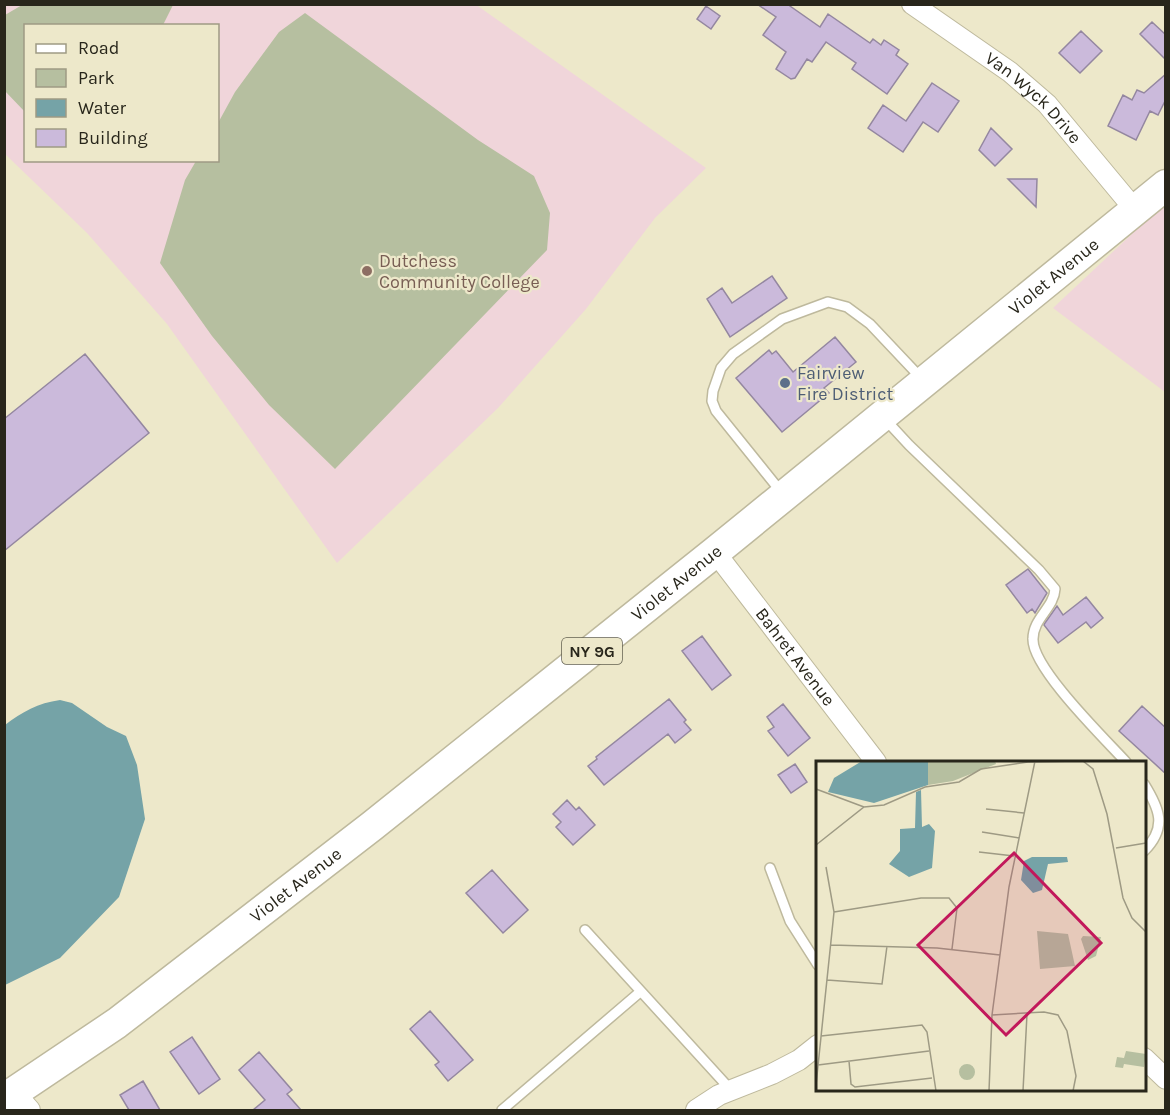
<svg xmlns="http://www.w3.org/2000/svg" width="1170" height="1115" font-family="Karla,sans-serif">
<style>
.education{fill:#f0d5da;fill-rule:evenodd}
.green{fill:#b6bfa0}
.water{fill:#75a3a7}
.building{fill:#cbbadb;stroke:#9487a0;stroke-width:1.5}
.lines{fill:none;stroke-linecap:round;stroke-linejoin:round}
.lane-casing{stroke:#beb99d;stroke-width:12}
.street-casing{stroke:#beb99d;stroke-width:22}
.primary-casing{stroke:#beb99d;stroke-width:33}
.lane{stroke:#fff;stroke-width:9}
.street{stroke:#fff;stroke-width:20}
.primary{stroke:#fff;stroke-width:30}
.education-dot{fill:#8d6e63;stroke:#ede8ca;stroke-width:2}
.service-dot{fill:#5c6f8a;stroke:#ede8ca;stroke-width:2}
.labels{text-anchor:middle;dominant-baseline:central;stroke-width:4.5;stroke-linejoin:round;paint-order:stroke}
.shield{fill:#ede8ca;stroke:#636050;stroke-width:1.5}
.shield-label{font-size:16px;font-weight:bold;fill:#28261b}
.street-label{font-size:18px;fill:#28261b;stroke:#ede8ca}
.education-label{font-size:18px;fill:#785e54;stroke:#ede8ca;text-anchor:start}
.service-label{font-size:18px;fill:#4e5e75;stroke:#ede8ca;text-anchor:start}
.inset-road{fill:none;stroke:#9e9a84;stroke-width:1.5}
.view{fill:#c2185b;fill-opacity:0.15;stroke:#c2185b;stroke-width:3}
.inset-edge{fill:none;stroke:#28261b;stroke-width:3}
</style>
<rect width="100%" height="100%" fill="#ede8ca"/>
<path class="education" d="M475,4L706,168L655,218L586,309L498,408L337,563L167,324L87,233L5,154V5ZM26,26H218V160H26Z
M1165,203V392L1053,308Z"/>
<path class="green" d="M22,5V4L173,5L163,25L26,26L25,112L4,90L5,15Z
M305,13L478,140L534,176L550,213L547,250L335,469L269,405L212,336L160,263L185,180L196,161L218,160V123L235,92L279,32Z"/>
<path class="water" d="M60,700L72,703L107,727L126,736L137,765L145,819L119,897L60,958L5,985V725C22,712 38,703 60,700Z"/>
<path class="building" d="M757,4H787L820,27L828,14L870,43L873,39L881,45L884,40L899,50L896,55L908,64L887,94L852,69L856,63L826,42L812,62L807,59L795,78L791,79L776,69L786,52L763,35L776,17Z
M706,6L720,16L711,29L697,19Z
M1152,22L1166,35V60L1140,34Z
M1081,31L1102,51L1080,73L1059,53Z
M1166,74V99L1158,115L1150,111L1136,140L1108,126L1123,95L1132,100L1137,90L1144,93Z
M932,83L959,101L938,132L923,122L903,152L868,128L883,105L906,121Z
M991,128L1012,149L995,166L979,150Z
M1008,179H1037L1036,207Z
M772,276L787,298L730,337L707,299L722,288L732,303Z
M835,337L856,362L824,388L829,393L782,432L736,378L769,350L772,354L776,351L793,372Z
M85,354L149,433L4,551V419Z
M1028,569L1047,593L1035,613L1032,609L1027,613L1006,585Z
M1086,597L1103,618L1091,628L1086,622L1058,643L1044,625L1045,623L1057,606L1063,615Z
M702,636L731,675L712,690L682,651Z
M669,699L686,720L684,722L691,730L675,743L668,734L604,785L588,766L597,759L596,757Z
M783,704L810,738L788,756L768,731L774,727L767,717Z
M1142,706L1166,728V774L1119,731Z
M795,764L807,782L791,793L778,775Z
M567,800L576,810L579,807L595,825L573,845L556,827L561,822L553,814Z
M492,870L528,910L503,933L466,893Z
M430,1011L473,1060L448,1081L435,1065L439,1062L410,1029Z
M192,1037L220,1079L199,1094L170,1052Z
M259,1052L292,1090L287,1094L301,1110H253L265,1100L239,1070Z
M143,1081L160,1110H129L120,1095Z"/>
<g class="lines">
<g class="lane-casing">
<path id="lane" d="M884,418L909,445L1039,570L1055,589C1054,608 1033,618 1033,639C1032,668 1105,739 1126,762
M782,493L716,411L712,401L713,391L721,368L733,354L782,319L828,302L847,307L870,324L921,378
M1144,784C1159,808 1168,827 1144,851
M770,868L790,921L818,965
M585,930L730,1089
M502,1110L640,992"/>
</g>
<g class="street-casing">
<g id="street">
<path id="s1" d="M912,4L1010,72L1047,104L1136,211"/>
<path id="s2" d="M715,552L876,762"/>
<path d="M1144,1058L1166,1079"/>
<path d="M14,1092L30,1110"/>
<path d="M696,1110L719,1095L772,1074L799,1060L818,1045"/>
</g>
</g>
<g class="primary-casing">
<g id="primary">
<path id="s3" d="M4,1099L117,1023L372,826L715,552L1166,185"/>
</g>
</g>
<use href="#lane" class="lane"/>
<use href="#street" class="street"/>
<use href="#primary" class="primary"/>
</g>
<circle class="education-dot" cx="367" cy="271" r="6"/>
<circle class="service-dot" cx="785" cy="383" r="6"/>
<g class="labels">
<rect class="shield" x="562" y="638" width="60" height="26" rx="4.5"/>
<g class="shield-label">
<text x="592" y="651">NY 9G</text>
</g>
<g class="street-label">
<text stroke="none"><textPath href="#s1" startOffset="154">Van Wyck Drive</textPath></text>
<text stroke="none"><textPath href="#s3" startOffset="1334">Violet Avenue</textPath></text>
<text stroke="none"><textPath href="#s3" startOffset="848">Violet Avenue</textPath></text>
<text stroke="none"><textPath href="#s2" startOffset="132">Bahret Avenue</textPath></text>
<text stroke="none"><textPath href="#s3" startOffset="362">Violet Avenue</textPath></text>
</g>
<g class="education-label">
<text x="379" y="261">Dutchess<tspan x="379" dy="21">Community College</tspan></text>
</g>
<g class="service-label">
<text x="797" y="373">Fairview<tspan x="797" dy="21">Fire District</tspan></text>
</g>
</g>
<g transform="translate(816 761)">
<rect width="330" height="330" fill="#ede8ca"/>
<path d="M112,0H179L180,3L137,20L112,24ZM221,170L252,173L259,205L224,208ZM267,175L285,176L280,195L272,199L265,178ZM310,290L330,293L328,306L308,303L307,307L299,306L301,296L308,297ZM143 311a8 8 0 1 1 16 0a8 8 0 1 1-16 0Z" fill="#b6bfa0"/>
<path d="M46,0H112V24L58,42L12,31L18,17ZM105,29L106,66L113,63L119,70L116,107L93,116L73,103L84,90V68L99,67L100,31ZM216,96H251L252,101L232,103L226,129L217,132L205,119L208,100Z" fill="#75a3a7"/>
<path class="inset-road" d="M267,0L277,8L291,53L307,137L316,157L330,171M0,28L48,46M170,48L208,52M166,71L203,77M0,84L48,46L68,44L109,26L143,21L165,8L212,1L262,0M300,87L330,82M163,91L198,95M18,151L105,137H133L141,147L136,188M15,184L121,187L184,194M11,219L66,223L71,185M176,254L228,251L242,254L251,270L260,315L257,330M5,275L106,264L111,271L120,330M33,300L35,323L39,326L116,317M2,304L113,290M0,324L18,151L10,106M173,330L176,254L193,126L219,0M207,330L211,253"/>
<path class="view" d="M198,92L285,182L190,274L102,184Z"/>
<rect width="330" height="330" class="inset-edge"/>
</g>
<rect width="1170" height="1115" fill="none" stroke="#28261b" stroke-width="12"/>
<rect x="24" y="24" width="195" height="138" fill="#ede8ca" stroke="#9e9a84" stroke-width="1.5"/>
<rect x="36" y="44" width="30" height="9" fill="#ffffff" stroke="#9e9a84" stroke-width="1.5"/>
<text x="78" y="54" font-size="18" fill="#28261b">Road</text>
<rect x="36" y="69" width="30" height="18" fill="#b6bfa0" stroke="#9e9a84" stroke-width="1.5"/>
<text x="78" y="84" font-size="18" fill="#28261b">Park</text>
<rect x="36" y="99" width="30" height="18" fill="#75a3a7" stroke="#9e9a84" stroke-width="1.5"/>
<text x="78" y="114" font-size="18" fill="#28261b">Water</text>
<rect x="36" y="129" width="30" height="18" fill="#cbbadb" stroke="#9e9a84" stroke-width="1.5"/>
<text x="78" y="144" font-size="18" fill="#28261b">Building</text>
</svg>
